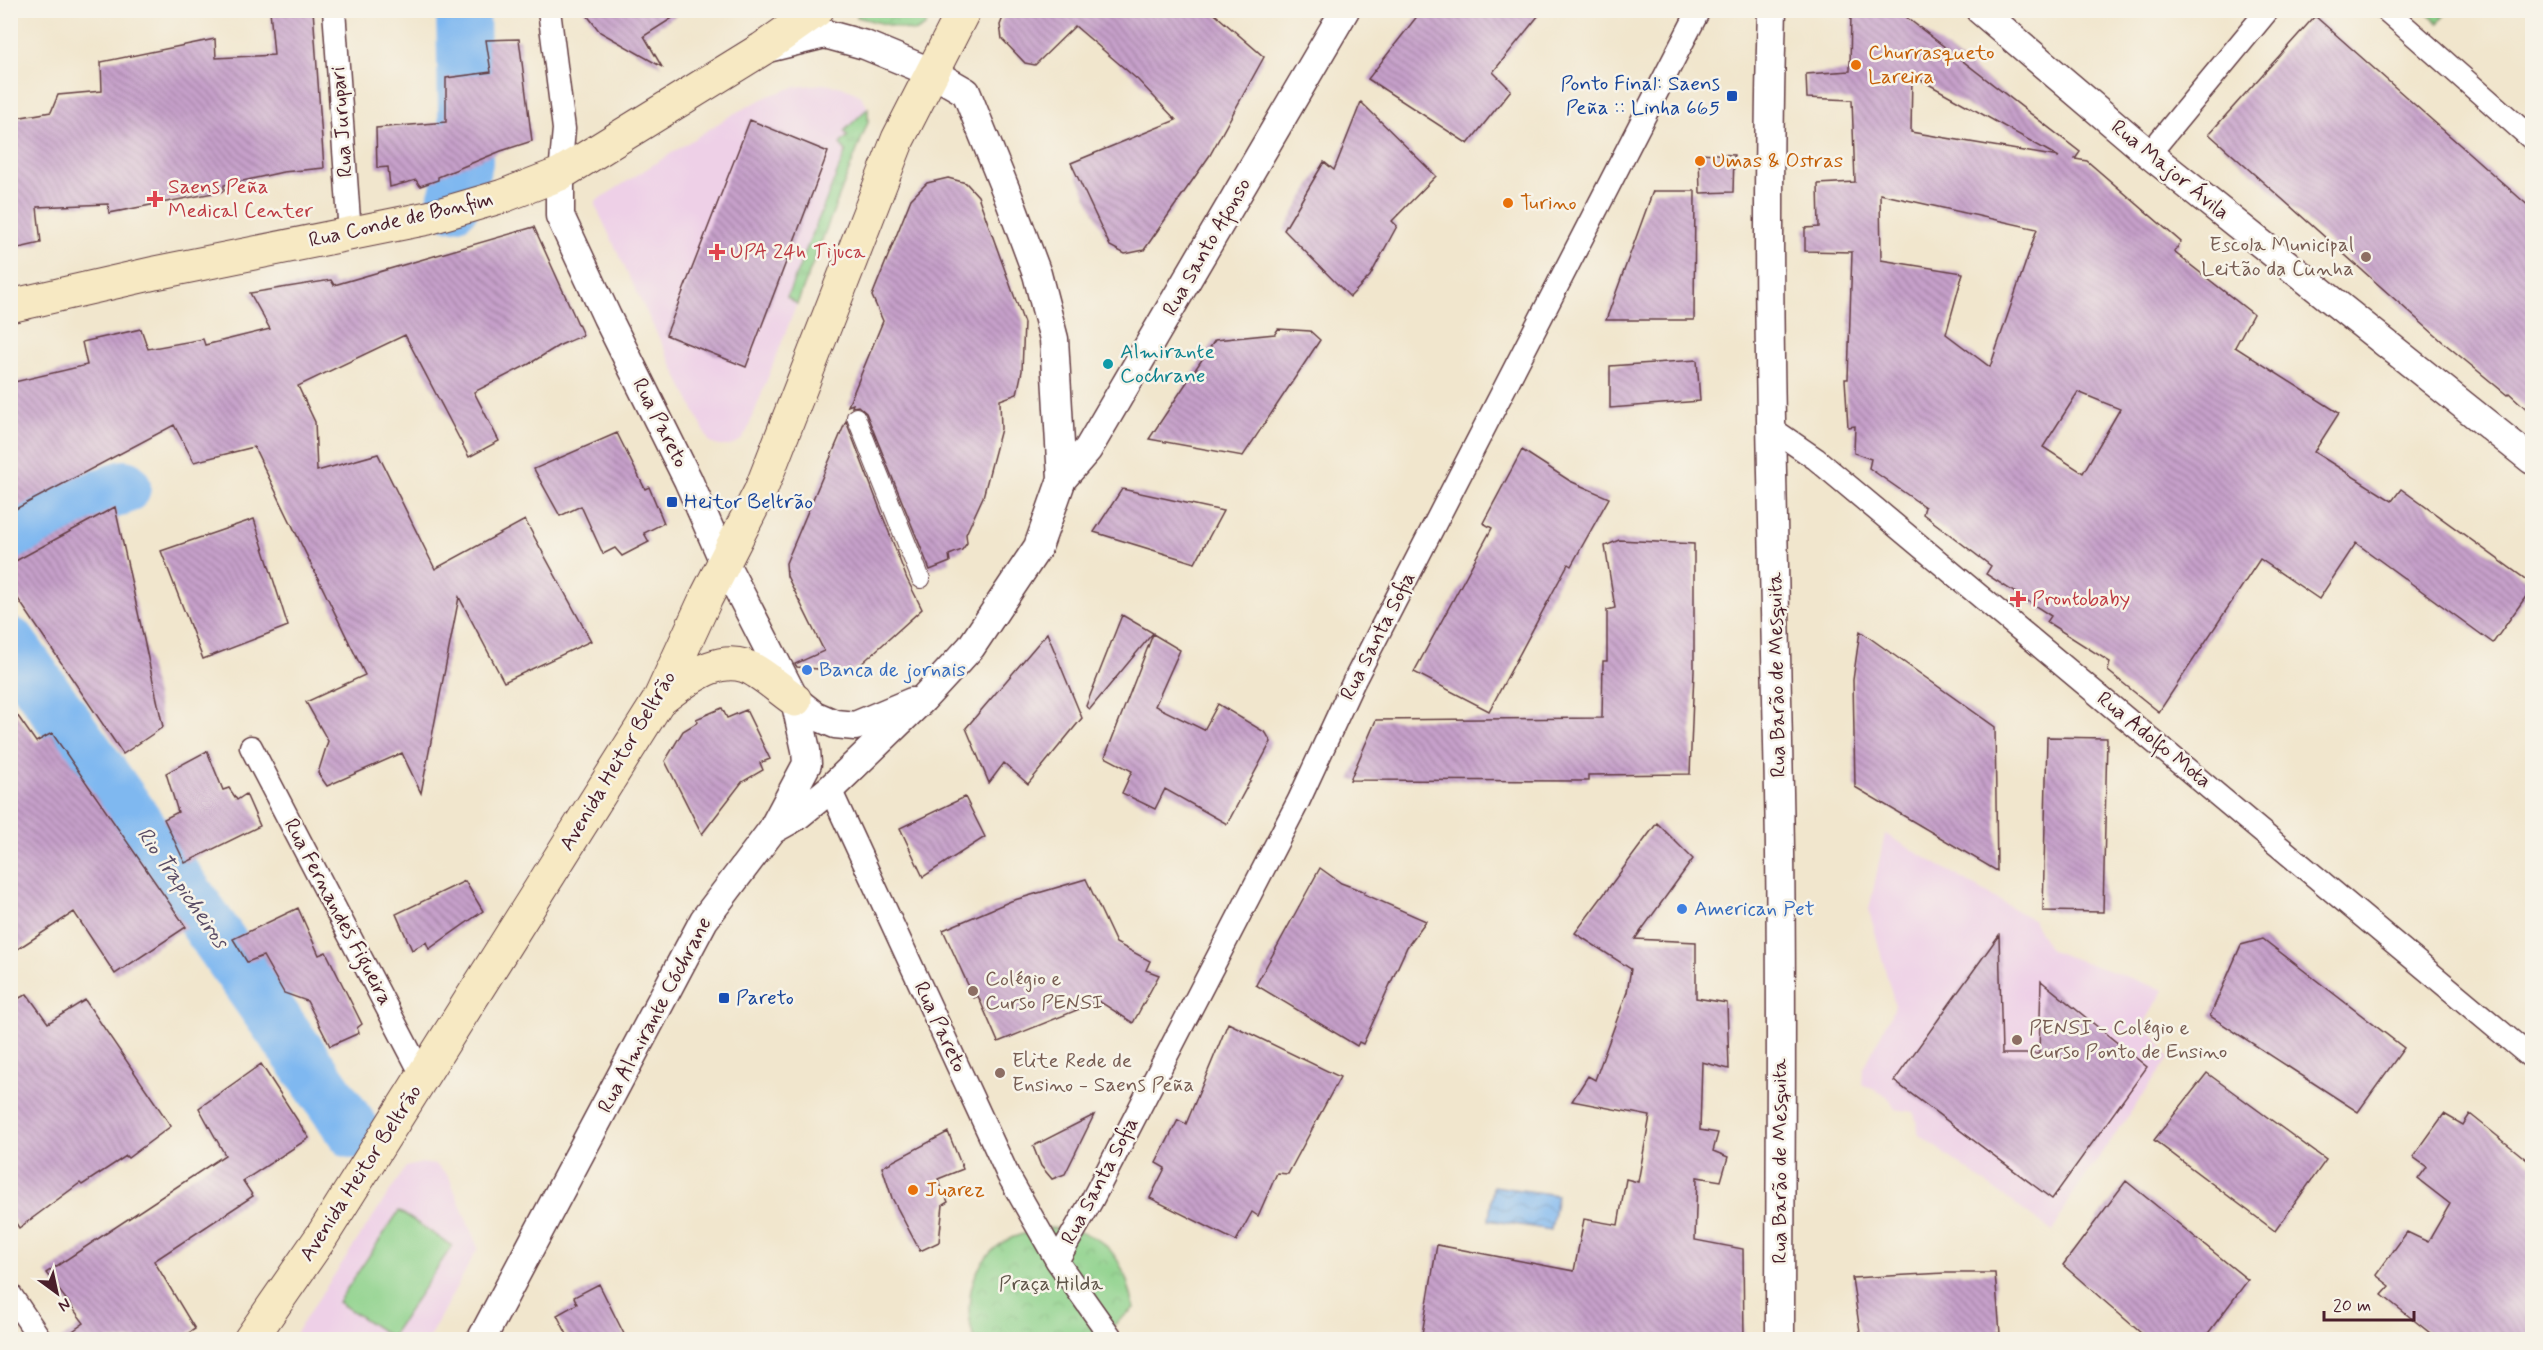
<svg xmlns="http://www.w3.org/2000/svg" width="2543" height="1350" font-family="Mynerve,sans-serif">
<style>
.built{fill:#eed0e7}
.grass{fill:url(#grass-tufts);stroke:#6b785a;stroke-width:1.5}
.park{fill:url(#park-crowns);stroke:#6b785a;stroke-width:1.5}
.pitch{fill:#8cd18a;stroke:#6b785a;stroke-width:1.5}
.water{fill:url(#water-waves);stroke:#646c8e;stroke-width:1.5}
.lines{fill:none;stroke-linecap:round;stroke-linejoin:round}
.river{stroke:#7fb8f0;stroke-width:54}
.building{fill:url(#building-back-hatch);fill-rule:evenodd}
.pedestrian-casing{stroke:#633d43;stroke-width:20}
.minor-casing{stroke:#633d43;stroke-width:25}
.tertiary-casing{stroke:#633d43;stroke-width:31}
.secondary-casing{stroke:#633d43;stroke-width:35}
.pedestrian{stroke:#fff;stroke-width:18}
.minor{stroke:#fff;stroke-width:22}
.tertiary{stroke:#fff;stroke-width:28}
.secondary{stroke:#f7e9c3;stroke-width:33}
.food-dot{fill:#e8710a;stroke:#f7f3e8;stroke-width:2}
.transit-dot{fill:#1a4fb4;stroke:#f7f3e8;stroke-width:2}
.health-dot{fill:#e0444e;stroke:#f7f3e8;stroke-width:2}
.education-dot{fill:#8d6e63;stroke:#f7f3e8;stroke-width:2}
.culture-dot{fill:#0f9aa8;stroke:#f7f3e8;stroke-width:2}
.shop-dot{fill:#3f7fe0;stroke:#f7f3e8;stroke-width:2}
.labels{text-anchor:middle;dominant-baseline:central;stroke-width:5;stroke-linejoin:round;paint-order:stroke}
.food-label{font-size:21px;fill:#c56008;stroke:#f7f3e8;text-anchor:start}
.transit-label{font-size:21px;fill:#164399;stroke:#f7f3e8;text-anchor:start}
.street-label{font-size:21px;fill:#4a1f2b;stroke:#f7f3e8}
.health-label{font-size:21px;fill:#be3a42;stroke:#f7f3e8;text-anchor:start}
.education-label{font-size:21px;fill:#785e54;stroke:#f7f3e8;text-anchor:start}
.culture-label{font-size:21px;fill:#0d838f;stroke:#f7f3e8;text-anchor:start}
.shop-label{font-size:21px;fill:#366cbe;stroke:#f7f3e8;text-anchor:start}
.park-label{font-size:21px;fill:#5e5448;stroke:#f7f3e8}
.water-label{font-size:22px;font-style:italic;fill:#5a4d66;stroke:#f7f3e8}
</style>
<defs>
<pattern id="grass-tufts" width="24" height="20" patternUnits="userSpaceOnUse" patternTransform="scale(1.5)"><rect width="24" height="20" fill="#8cd18a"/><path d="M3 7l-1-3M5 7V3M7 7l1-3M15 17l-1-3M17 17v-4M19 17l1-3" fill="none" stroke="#7ab377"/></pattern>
<pattern id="park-crowns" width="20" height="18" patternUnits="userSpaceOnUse" patternTransform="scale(1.5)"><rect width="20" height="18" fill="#8cd18a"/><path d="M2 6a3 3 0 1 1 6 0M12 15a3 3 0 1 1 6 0" fill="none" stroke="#7ab377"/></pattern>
<pattern id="water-waves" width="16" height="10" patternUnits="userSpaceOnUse" patternTransform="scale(1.5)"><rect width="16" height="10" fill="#7fb8f0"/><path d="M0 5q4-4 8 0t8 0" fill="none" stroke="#6a95c3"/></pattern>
<pattern id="building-back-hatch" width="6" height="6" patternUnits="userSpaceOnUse" patternTransform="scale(1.5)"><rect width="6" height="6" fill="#c6a0ca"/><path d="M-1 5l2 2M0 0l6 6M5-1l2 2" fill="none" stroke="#a382a4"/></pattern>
</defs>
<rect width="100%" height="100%" fill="#f7f3e8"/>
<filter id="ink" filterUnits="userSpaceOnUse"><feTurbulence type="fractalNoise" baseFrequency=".0167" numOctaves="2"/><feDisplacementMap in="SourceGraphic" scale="12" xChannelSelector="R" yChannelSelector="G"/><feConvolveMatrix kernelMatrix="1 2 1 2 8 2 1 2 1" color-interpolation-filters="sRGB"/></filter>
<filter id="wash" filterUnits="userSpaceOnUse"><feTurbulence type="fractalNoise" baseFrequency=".008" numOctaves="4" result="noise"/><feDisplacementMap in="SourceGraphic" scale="24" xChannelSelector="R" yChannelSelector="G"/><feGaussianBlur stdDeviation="1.35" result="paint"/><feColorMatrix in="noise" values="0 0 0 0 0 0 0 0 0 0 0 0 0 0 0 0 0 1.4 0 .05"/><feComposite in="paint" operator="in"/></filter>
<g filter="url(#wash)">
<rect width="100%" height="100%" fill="#f1e6cd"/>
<path class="built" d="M823,84L844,87L861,96L868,108V122L747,431L741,440L730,446H719L710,443L640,299L595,205L596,201L733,114L768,96L794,87Z
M1885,834L2033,920L2050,950L2164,990L2145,1022L2169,1058L2067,1203L2053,1232L1919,1135L1914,1112L1895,1109L1887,1096L1862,1084L1863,1070L1895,1006L1869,910Z
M422,1163L436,1165L449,1177L478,1248L428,1339L291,1340L406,1167Z"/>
<path class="grass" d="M2424,11H2448L2438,23Z
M868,108V122L797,304L787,297L846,151L840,144L848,136L844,131Z"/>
<path class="park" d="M858,11V10L932,11L925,26L915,32L857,17Z
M1042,1228C1102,1227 1123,1251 1134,1308L1097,1339H974C963,1304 970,1265 1002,1243C1012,1235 1029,1233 1042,1228Z"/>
<path class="pitch" d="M399,1211L452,1246L391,1337L338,1302Z"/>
<path class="water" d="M1493,1186L1557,1195L1551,1230L1489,1220Z"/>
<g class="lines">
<path class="river" d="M453,204L466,162L463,10
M10,536L33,522L124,487
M10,644L354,1132"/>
</g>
<g id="blocks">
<path class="building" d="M270,10H313L324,168L283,172L224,185V191L109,213L108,204L37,207L41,243L10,250V119L51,112L58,95L102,91L101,62L215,39L216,58L274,55Z
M583,10H685L644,36L662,67L600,32Z
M1006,10H1210L1264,57L1210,155L1144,250L1125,254L1110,246L1071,163L1176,120L1138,80L1075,26L1035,65L1025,63L1002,39L1000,25Z
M1422,10H1543L1493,72L1511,90L1468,144L1368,79Z
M1851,10H1897L2080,152L2075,159L2087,161L2181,242L2174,252L2253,314L2235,347L2339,413L2314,452L2392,501L2401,489L2532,584V588L2493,643L2356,543L2319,599L2260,559L2159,712L2108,671L2110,662L2047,622L2051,616L1986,574L1991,566L1923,514L1925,507L1869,468L1871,459L1854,453L1855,426L1848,427L1845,379H1848L1852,252L1805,251V228L1819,227L1818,184L1855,182L1852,100L1807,98L1806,74L1850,71ZM1912,75L2059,157L1911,132ZM1880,194L2037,229L1990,367L1946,334L1963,273L1881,260ZM2078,392L2120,409L2083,473L2043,447Z
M2315,16L2532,209V414L2509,393L2507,395L2444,343L2209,134Z
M519,39L532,141L501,151L438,177V180L420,186L416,180L390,187L388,167L377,168L376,128L446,122V78L491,72L486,40Z
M1361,102L1436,176L1392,221L1397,226L1370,276L1350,297L1284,230L1324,162L1334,170Z
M750,120L828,152L746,367L666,335Z
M1699,153L1734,155L1733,192L1700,193Z
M948,178L966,183L978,196L1024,323L1022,371L1017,394L1000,400L1001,429L983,497L966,534L967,543L962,550L949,555L950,562L930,570L866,413L858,406L852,407L853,404L848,406L883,321L872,296L911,199L927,183Z
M1653,191H1695L1694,320H1606Z
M534,227L583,335L558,346L529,364L474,392L499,441L469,457L405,335L298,386L315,422L317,471L378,454L435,569L525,520L591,641L504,682L459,597L421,793L402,753L327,786L318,773L328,741L306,702L365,675L254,447L194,462L174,425L10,512V383L87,365L82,342L141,329L148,349L203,339L205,345L270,329L250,293L331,280L334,285Z
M1278,329L1310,331L1320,340L1243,456L1149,439L1215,340L1275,334Z
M1697,360L1700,401L1610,408V366Z
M846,421L907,579L922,609L859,666L849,672L797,667L795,664L824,651L787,576L786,563Z
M617,433L645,489L649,487L664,523L644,533L649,542L622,556L615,548L603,554L581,506L560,516L534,469Z
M1522,450L1570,481L1609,498L1571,566L1568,564L1489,711L1414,672L1492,528L1483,523Z
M1122,489L1223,511L1195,563L1094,532Z
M115,507L163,727L123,754L10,587V564Z
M254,519L288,626L203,659L161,551Z
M1619,540L1694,544V671L1690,774L1588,775V781L1350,780L1376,720L1602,718L1603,661H1607V610L1615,608L1605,546Z
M1122,615L1153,633L1090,709L1086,706Z
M1860,631L1995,727L1997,871L1855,787L1853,680Z
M1047,633L1082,718L1028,784L1004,763L989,783L966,728Z
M1153,634L1180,650L1155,706L1204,730L1218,704L1266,733L1271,742L1227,824L1165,789L1155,809L1122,793L1132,771L1105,757Z
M10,705L36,742L52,733L186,927L115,974L74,912L10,954Z
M722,708L727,718L746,710L770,759L760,763L763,770L742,782L702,834L665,761L683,731L698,722L696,719Z
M2047,737L2107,738L2103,912L2043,911Z
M207,751L223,790L229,788L237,800L246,794L260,826L185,863L164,819L178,812L166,773Z
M965,797L985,837L923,877L900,828Z
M1657,823L1693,859L1635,939L1696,942V998L1727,1003L1729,1069L1702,1062L1700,1130L1718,1133L1713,1151L1728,1157L1721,1181L1697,1177L1695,1240L1743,1249L1744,1340H1421L1437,1245L1574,1271L1584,1219L1618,1225L1626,1179L1638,1182L1650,1116L1572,1101L1588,1076L1595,1080L1627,992L1631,969L1575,933Z
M1320,868L1341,883L1365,892L1364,894L1426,921L1407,947L1363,1044L1359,1042L1357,1046L1256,985Z
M1086,879L1116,943L1150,961L1146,970L1159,975L1133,1023L1099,1001L998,1042L978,996L974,998L943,930L1011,901Z
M465,881L483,911L429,949L426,942L412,950L396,914Z
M298,908L319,955L326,952L362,1024L357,1028L359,1033L330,1046L307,1001L284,993L263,956L247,962L233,939Z
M1999,935L2002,1054H2039L2041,981L2147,1067L2052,1199L1894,1081Z
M2263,939L2404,1048L2358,1112L2210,1016L2241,945Z
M27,994L48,1023L85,1000L171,1126L128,1158L126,1156L82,1185L80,1183L19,1228L10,1214V1003Z
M1228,1023L1340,1077L1288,1174L1277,1173L1258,1216L1252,1212L1236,1241L1150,1198L1165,1168L1156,1163L1178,1120L1186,1124Z
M261,1064L309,1138L243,1181L253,1196L154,1261L195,1329L178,1340H60L84,1323L46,1273L225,1155L199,1108Z
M2207,1073L2326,1160L2275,1231L2154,1140Z
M2444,1114L2463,1125L2470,1114L2532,1164V1340H2439L2382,1295L2390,1286L2376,1275L2407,1232L2428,1242L2450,1204L2418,1179L2427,1167L2413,1157Z
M1094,1115L1065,1174L1052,1179L1041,1166L1033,1146Z
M948,1132L963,1169L938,1179L948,1202L943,1205L939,1242L920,1251L892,1198L882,1167Z
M2126,1181L2248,1280L2203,1340H2149L2063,1265Z
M1945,1273H1995L2000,1333L1947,1338H1861L1852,1278Z
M599,1284L627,1340H570L557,1315L577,1304L574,1297Z"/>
</g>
</g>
<g filter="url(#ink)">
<use href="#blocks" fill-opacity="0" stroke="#633d43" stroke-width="1.5"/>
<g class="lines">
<g class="pedestrian-casing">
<path id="pedestrian" d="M856,417L921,579"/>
</g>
<g class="minor-casing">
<path id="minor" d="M334,10L350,234
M549,10L564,129L560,174
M2386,10L2532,139
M2149,154L2268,10
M1771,428L1816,459L2532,1058
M251,747L423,1077
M830,789L1008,1175L1057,1261L1113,1340
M1057,1261L1092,1200L1299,800L1353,683L1699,10
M10,1294L41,1340"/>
</g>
<g class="tertiary-casing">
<path id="tertiary" d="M1772,10C1764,271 1774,532 1779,792C1783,974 1780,1157 1780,1340
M1980,10L2149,154L2532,460
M560,174V216L607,317L688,480L724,562L795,700L806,750L807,764L772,830
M1062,479L1088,449L1345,10
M795,700L814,715L835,724L855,726L912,702
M481,1340L704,920L772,830L797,816L830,789L923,699L971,647L1038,547L1062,479L1054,339L1037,274L1008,196L966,92L933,73L865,45L825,34L768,48"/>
</g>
<g class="secondary-casing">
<path id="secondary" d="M10,306L155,273L428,218L503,196L560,174L762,49L817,10
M661,699C688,679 723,649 757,672C770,680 782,691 795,700
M250,1340L322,1236L659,700L706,598L760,492L898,139L964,10"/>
</g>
<use href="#pedestrian" class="pedestrian"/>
<use href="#minor" class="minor"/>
<use href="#tertiary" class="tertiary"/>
<use href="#secondary" class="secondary"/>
</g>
</g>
<g class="food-dot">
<circle cx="1856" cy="65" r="6"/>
<circle cx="1700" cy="161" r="6"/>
<circle cx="1508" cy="203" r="6"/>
<circle cx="913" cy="1190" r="6"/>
</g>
<g class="transit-dot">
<rect x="1726" y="90" width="12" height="12" rx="3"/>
<rect x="666" y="496" width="12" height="12" rx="3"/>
<rect x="718" y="992" width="12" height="12" rx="3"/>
</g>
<g class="health-dot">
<path d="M152 190h6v6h6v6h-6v6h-6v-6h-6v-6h6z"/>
<path d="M714 243h6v6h6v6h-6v6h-6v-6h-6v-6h6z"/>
<path d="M2015 590h6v6h6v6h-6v6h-6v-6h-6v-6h6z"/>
</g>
<g class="education-dot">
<circle cx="2366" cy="257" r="6"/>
<circle cx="973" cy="991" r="6"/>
<circle cx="2017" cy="1040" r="6"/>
<circle cx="1000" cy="1073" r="6"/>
</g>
<circle class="culture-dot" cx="1108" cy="364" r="6"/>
<g class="shop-dot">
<circle cx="807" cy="670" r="6"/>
<circle cx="1682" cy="909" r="6"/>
</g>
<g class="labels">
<g class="food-label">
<text x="1868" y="53">Churrasqueto<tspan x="1868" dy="24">Lareira</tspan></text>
<text x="1712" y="161">Umas &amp; Ostras</text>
<text x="1520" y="203">Turino</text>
<text x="925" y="1190">Juarez</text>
</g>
<g class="transit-label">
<text x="1720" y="84" text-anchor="end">Ponto Final: Saens<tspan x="1720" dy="24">Peña :: Linha 665</tspan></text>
<text x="684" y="502">Heitor Beltrão</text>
<text x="736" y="998">Pareto</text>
</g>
<g class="street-label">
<text transform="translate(342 122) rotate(-94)">Rua Jurupari</text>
<text transform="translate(2170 170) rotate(39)">Rua Major Ávila</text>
<text transform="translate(401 220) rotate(-13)">Rua Conde de Bonfim</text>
<text transform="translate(1207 247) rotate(-60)">Rua Santo Afonso</text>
<text transform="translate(660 423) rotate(63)">Rua Pareto</text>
<text transform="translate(1378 636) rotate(-63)">Rua Santa Sofia</text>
<text transform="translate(1777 675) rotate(-91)">Rua Barão de Mesquita</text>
<text transform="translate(2154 740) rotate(39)">Rua Adolfo Mota</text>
<text transform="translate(618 761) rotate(-59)">Avenida Heitor Beltrão</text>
<text transform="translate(338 912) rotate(62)">Rua Fernandes Figueira</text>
<text transform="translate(655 1015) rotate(-62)">Rua Almirante Cóchrane</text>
<text transform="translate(940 1027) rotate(65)">Rua Pareto</text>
<text transform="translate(1780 1161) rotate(-90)">Rua Barão de Mesquita</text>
<text transform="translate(361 1173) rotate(-57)">Avenida Heitor Beltrão</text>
<text transform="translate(1100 1181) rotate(-62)">Rua Santa Sofia</text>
</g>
<g class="health-label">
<text x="168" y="187">Saens Peña<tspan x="168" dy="24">Medical Center</tspan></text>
<text x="730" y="252">UPA 24h Tijuca</text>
<text x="2032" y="599">Prontobaby</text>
</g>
<g class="education-label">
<text x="2354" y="245" text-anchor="end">Escola Municipal<tspan x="2354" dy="24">Leitão da Cunha</tspan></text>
<text x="985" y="979">Colégio e<tspan x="985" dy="24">Curso PENSI</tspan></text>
<text x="2029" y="1028">PENSI - Colégio e<tspan x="2029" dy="24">Curso Ponto de Ensino</tspan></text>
<text x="1012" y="1061">Elite Rede de<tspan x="1012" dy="24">Ensino - Saens Peña</tspan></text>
</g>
<g class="culture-label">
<text x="1120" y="352">Almirante<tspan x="1120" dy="24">Cochrane</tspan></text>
</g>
<g class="shop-label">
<text x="819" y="670">Banca de jornais</text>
<text x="1694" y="909">American Pet</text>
</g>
<g class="park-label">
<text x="1051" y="1284">Praça Hilda</text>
</g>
<g class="water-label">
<text transform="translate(182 888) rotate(55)">Rio Trapicheiros</text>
</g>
</g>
<rect width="2543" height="1350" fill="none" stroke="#f7f3e8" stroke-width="36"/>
<g transform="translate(57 1293) rotate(147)" stroke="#f7f3e8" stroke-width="4.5" paint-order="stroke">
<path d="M0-4.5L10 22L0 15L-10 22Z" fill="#4a1f2b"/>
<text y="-9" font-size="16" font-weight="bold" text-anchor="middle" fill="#4a1f2b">N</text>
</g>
<path d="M2324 1311v9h90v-9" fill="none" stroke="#4a1f2b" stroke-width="3"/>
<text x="2333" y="1311" font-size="18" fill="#4a1f2b" stroke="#f7f3e8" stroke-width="4.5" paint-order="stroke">20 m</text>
</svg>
